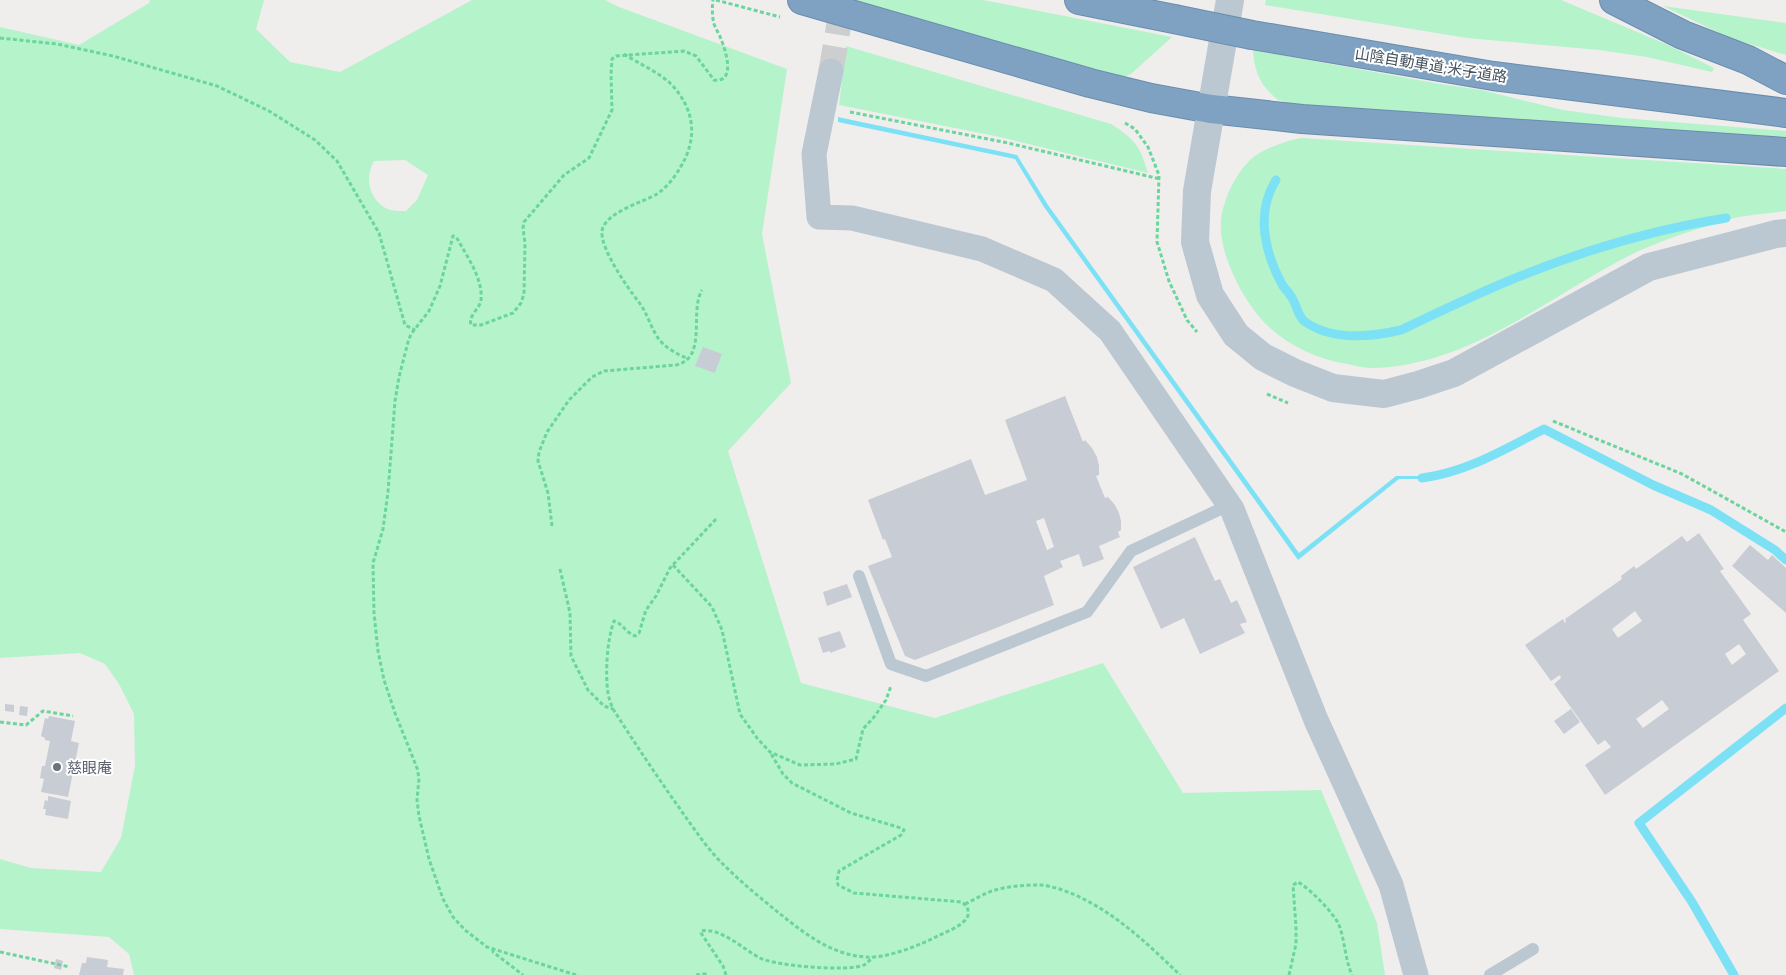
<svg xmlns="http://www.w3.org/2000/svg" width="1786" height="975" font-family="'Titillium Web','Noto Sans JP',sans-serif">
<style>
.green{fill:#b5f3cb;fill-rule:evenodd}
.water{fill:#7de1f5}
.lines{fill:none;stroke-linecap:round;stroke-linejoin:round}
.stream{stroke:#7de1f5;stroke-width:9}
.building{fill:#c8ccd4;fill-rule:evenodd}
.minor-tunnel{stroke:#cdced0;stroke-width:25;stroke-dasharray:25 12;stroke-linecap:butt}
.motorway-casing{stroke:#6a8dae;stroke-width:30}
.path{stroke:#6ad59c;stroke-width:3;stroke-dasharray:4 2.5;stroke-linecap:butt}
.service{stroke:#bbc8d1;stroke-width:12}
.minor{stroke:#bbc8d1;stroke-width:25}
.tertiary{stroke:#bbc8d1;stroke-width:28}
.motorway{stroke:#7fa2c2;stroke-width:28}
.motorway-bridge-casing{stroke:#6a8dae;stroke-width:30;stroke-linecap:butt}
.motorway-bridge{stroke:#7fa2c2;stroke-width:28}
.worship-dot{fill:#6b7280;stroke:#fff;stroke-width:2}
.labels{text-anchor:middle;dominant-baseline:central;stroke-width:4;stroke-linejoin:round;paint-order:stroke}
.street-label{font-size:15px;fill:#43515c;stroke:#fff}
.worship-label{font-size:15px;fill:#5b616d;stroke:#fff;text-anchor:start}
</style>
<rect width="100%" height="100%" fill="#f0eded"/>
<path class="green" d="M150,0H264L256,29L290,62L340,72L472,0H605L619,7L787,69L762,234L791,383L728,451L801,683L935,718L1103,663L1183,793L1321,790L1377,923L1385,975H134L129,954L109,937L0,929V859L31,868L101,872L121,838L135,766L134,714L119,684L105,664L80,653L0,658V27L79,45L149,3ZM405,160L428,175L417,200L406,211C401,211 395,211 390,210C369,202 364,178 374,161Z
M850,0H983L1172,37L1131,74L1124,77Z
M1266,0H1561L1668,45L1714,68L1712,72L1647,57L1599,50L1467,38L1265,5Z
M1663,6L1786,23V55L1730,38Z
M846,46L1111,124C1135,139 1140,146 1148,173L1000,137L839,105Z
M1253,50L1440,84L1481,90L1563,110L1622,118L1786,131V139L1285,104V102L1280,100L1279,101C1260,85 1255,74 1253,50Z
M1301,138L1786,169V211C1773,213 1759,214 1746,216C1735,217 1725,221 1715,224C1680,234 1648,245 1617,262C1540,304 1462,367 1371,368C1363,368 1354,365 1347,364C1316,359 1283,343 1262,320C1240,295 1215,247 1222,213C1224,204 1227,195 1231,187C1236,177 1242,168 1250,160C1264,148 1283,142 1301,138Z"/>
<path class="water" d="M838,117L1017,155L1048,205L1299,553L1396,476H1436L1421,479H1399L1298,560L1044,207L1015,159L838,122Z"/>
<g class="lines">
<path class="stream" d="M1276,180C1255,213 1265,254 1283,286C1286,290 1290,294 1292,298C1297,305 1297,315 1304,321C1331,341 1371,337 1401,330C1441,311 1482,291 1523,275C1588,249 1657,229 1726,218
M1422,478C1467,472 1505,449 1544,429L1653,485L1711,510L1775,550L1786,560
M1734,975L1692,902L1639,823L1786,708"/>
</g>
<path class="building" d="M703,347L722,354L715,373L695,366Z
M1065,396L1083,442L1085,440L1092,448L1097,457L1099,466V475L1096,476L1105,498L1108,497L1115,505L1119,513L1121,521V530L1118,532L1120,537L1099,546L1104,559L1083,567L1079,554L1060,561L1063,567L1044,576L1054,605L915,660L905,656L868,566L892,557L885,539L883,540L868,500L971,459L985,495L1027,480L1005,420ZM1044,518L1054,547L1047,550L1036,521Z
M1699,533L1724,569L1720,571L1751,614L1743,620L1779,671L1605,795L1585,765L1611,747L1605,740L1598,745L1554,684L1561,678L1560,675L1551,681L1525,645L1563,619L1565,623L1566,622L1565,619L1622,579L1621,576L1634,566L1636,569L1682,536L1687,542ZM1635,611L1642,621L1618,638L1612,629ZM1739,644L1746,654L1732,665L1725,654ZM1662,700L1669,709L1643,728L1636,719Z
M1195,537L1215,581L1220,579L1231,603L1237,600L1247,622L1240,624L1245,633L1200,654L1184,618L1161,629L1133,567Z
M1750,545L1768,560L1772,555L1786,568V613L1732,566Z
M847,584L852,597L827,606L823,592Z
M840,631L846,647L830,653V651L823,653L818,638Z
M5,704L14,705V712L5,711Z
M20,706L28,707L27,716L19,715Z
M1571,709L1580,722L1564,734L1554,721Z
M49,716L75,721L71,741L79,743L68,797L41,792L44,779L40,778L42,766H45L50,741L45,740V738L41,736L45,718L48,719Z
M48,796L71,801L68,819L45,815L46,809H43L45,800L48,801Z
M87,957L108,960L107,967L124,969L123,975H79L82,963H86Z
M56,959L63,961L61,970L54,968Z"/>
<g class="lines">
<path class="minor-tunnel" d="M831,71L843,0"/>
<g class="motorway-casing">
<path id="motorway" d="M802,0L1090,83L1151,98L1211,109L1302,119L1786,152
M1079,0L1174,19
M1614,0L1683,35L1748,60L1786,80
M1252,35L1493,76L1786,113"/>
</g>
<path class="path" d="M716,0L780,17
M0,38L57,44L113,56L217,86L269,111L315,140L337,161L379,233L405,325L415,330
M624,54C639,64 659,72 672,85C695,110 698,139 680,168C674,178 667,187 657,194C644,202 605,212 602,231C600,248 627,287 638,301C647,312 650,326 658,338C664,347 678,355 689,359
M850,112L1008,143L1160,179
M1125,123L1135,129L1148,147L1159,175L1157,242L1169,281L1187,320L1197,332
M1267,394L1288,403
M1553,421L1682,474L1786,532
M716,519L670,568L656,596L646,610L639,633L635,636C624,631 623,624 614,621C607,640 605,673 608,693C609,699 611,704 613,709C636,745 660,781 685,816C695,830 705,845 717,858C736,878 758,896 779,913C805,934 832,955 866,957C886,959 920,945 938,936C950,930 982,919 962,902L854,893L838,885L837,881L839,871L901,835L904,830L901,828L851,813L792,783L783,774L770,752
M552,526L548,493L538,461L539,452L547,432L569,400L592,377L604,371L676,365C708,358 689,312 702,290
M673,565L712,607L722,630L740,714L757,738L770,752L800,765L836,764L856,759L863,729L874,717L886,700L891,686
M560,569L570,613L571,656L588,690L604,706L613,709
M0,722L26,725L43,711L73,716
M965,904C974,900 983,894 992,891C1007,886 1026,885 1041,885C1046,885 1051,887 1056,888C1104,902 1145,941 1180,975
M493,949V952L523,975
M0,952L70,967
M576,975L487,947L465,930L453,917L443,899L429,859L419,816L417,800L419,778L417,768L395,713L384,680L378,651L374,613L373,563L383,529L388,492L395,401L399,377L408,342L411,334L429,311L440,286L453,236L456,237L458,240C468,258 483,279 481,300C480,309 468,315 471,325H481L513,313L521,303L524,294L525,243L523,228L524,222L564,175L589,158L612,110L611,74L612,59L616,56L684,51L696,56L714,80C736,83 726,51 721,39C719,34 716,29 714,24C712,16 712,8 713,0
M696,975L705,974L708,975
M726,975L723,966L701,933V931C721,927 744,950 760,958C776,966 848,972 864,965C867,963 870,960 873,957
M1289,975L1296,944V927L1293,885L1298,882C1309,888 1334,913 1339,925C1345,941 1345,959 1352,975"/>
<path class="service" d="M859,576L891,664L926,676L1087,612L1131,551L1229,505
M1490,975L1533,949"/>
<path class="minor" d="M831,71L814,154L819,217L852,218L982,249L1054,280L1110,331L1232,509L1316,720L1391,885L1416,975"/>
<path class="tertiary" d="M1230,0L1197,191L1195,242L1210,295L1236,335L1263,357L1295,373L1333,388L1384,394L1418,385L1454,373L1649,267L1776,234L1786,233"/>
<use href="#motorway" class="motorway"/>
<g class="motorway-bridge-casing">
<path id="motorway-bridge" d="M1174,19L1252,35"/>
</g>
<use href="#motorway-bridge" class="motorway-bridge"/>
</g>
<circle class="worship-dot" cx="57" cy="767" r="5"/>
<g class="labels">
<g class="street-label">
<text transform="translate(1431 65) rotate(9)">山陰自動車道;米子道路</text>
</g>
<g class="worship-label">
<text x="67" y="767">慈眼庵</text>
</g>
</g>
</svg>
